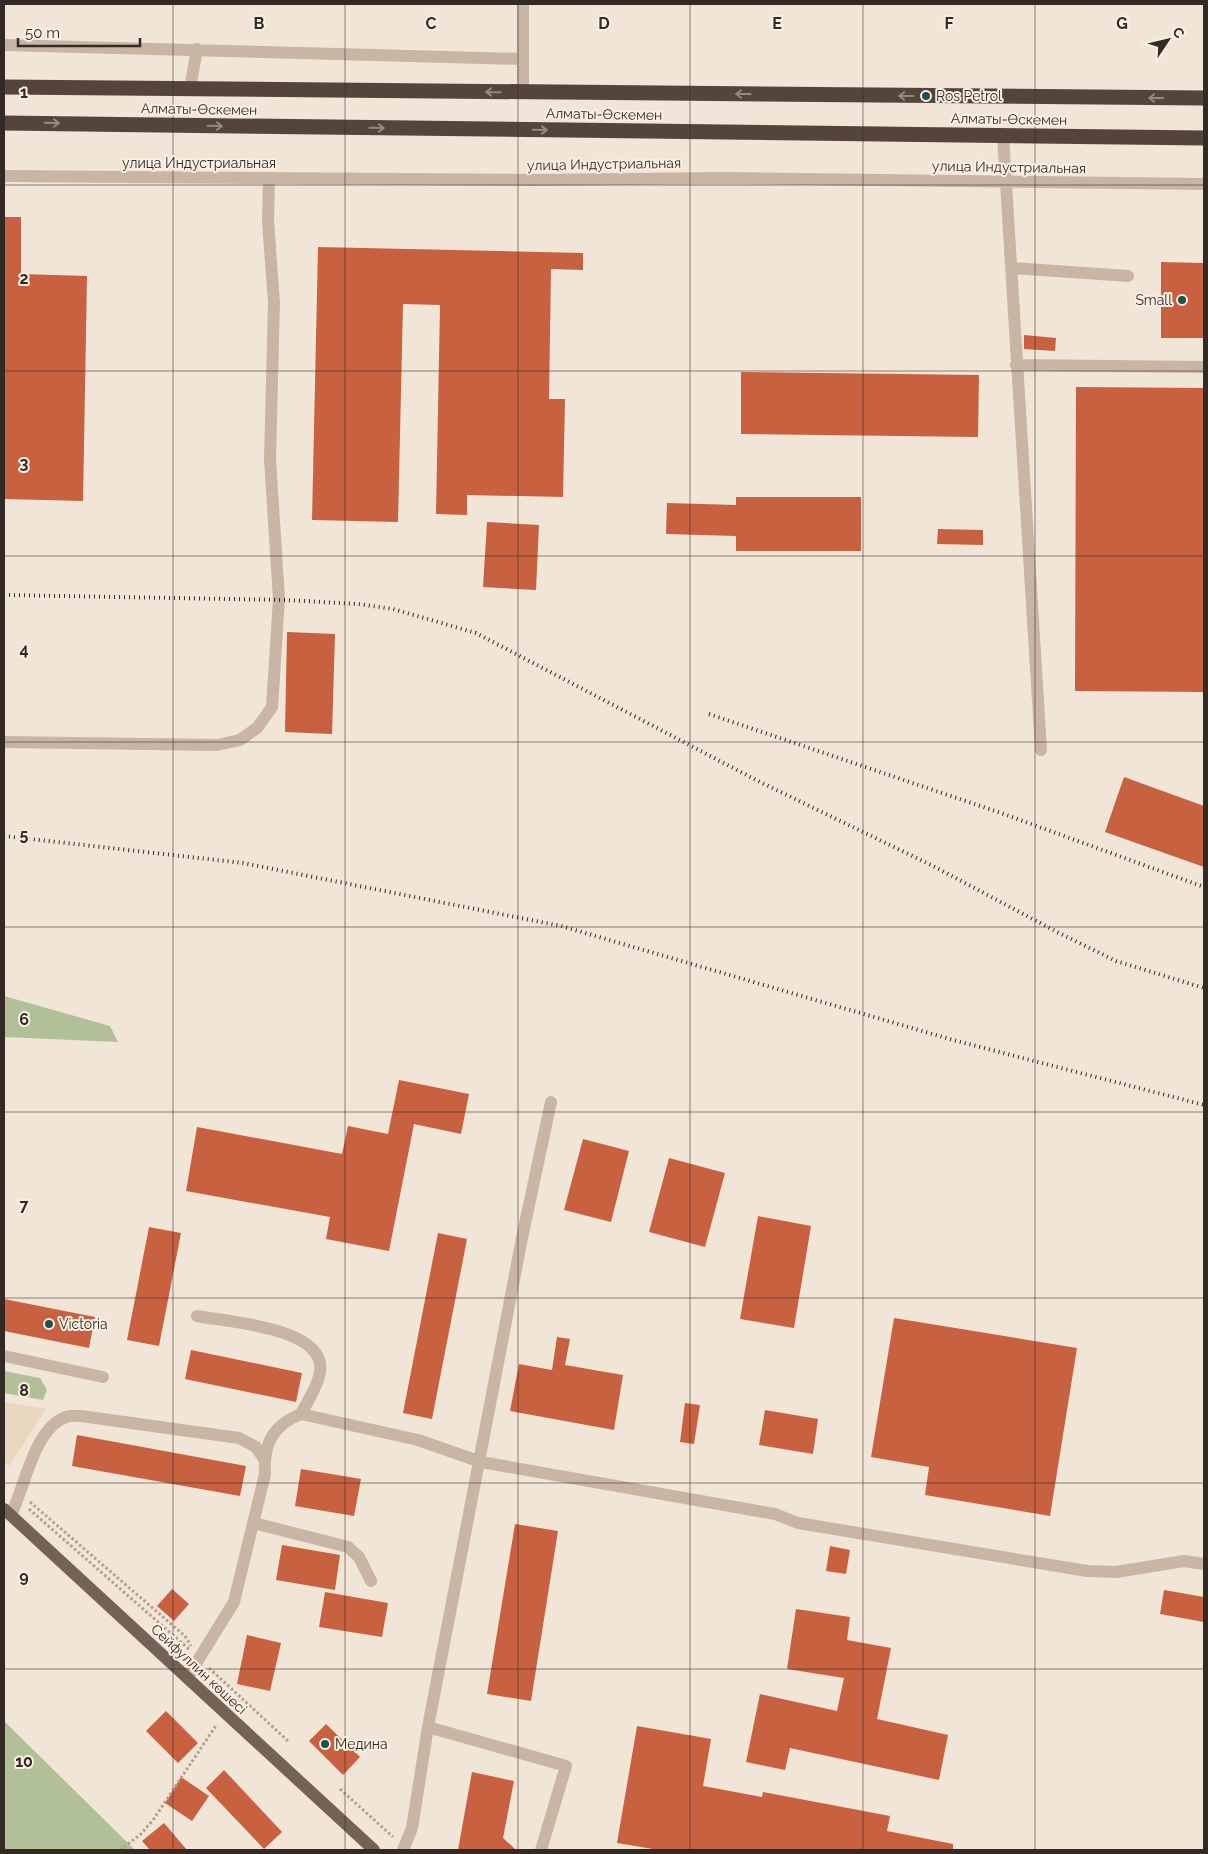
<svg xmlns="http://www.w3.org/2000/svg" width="1208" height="1854" font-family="Raleway,sans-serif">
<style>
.green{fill:#b2c098}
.plaza{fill:#e9d6be}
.building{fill:#c76140}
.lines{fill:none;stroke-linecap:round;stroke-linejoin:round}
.path{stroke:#b49f8e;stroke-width:3;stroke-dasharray:2.5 2.5;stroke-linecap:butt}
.minor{stroke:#c9b5a4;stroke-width:12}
.major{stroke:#766156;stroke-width:12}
.highway{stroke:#55443c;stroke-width:15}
.rail{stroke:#342a25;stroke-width:4;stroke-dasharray:1 4;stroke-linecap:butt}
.oneway{stroke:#97887f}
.grid{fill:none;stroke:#342a25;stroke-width:1;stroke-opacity:0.55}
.poi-dot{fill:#1b5155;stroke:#f9efe3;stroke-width:2}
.labels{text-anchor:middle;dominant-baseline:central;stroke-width:4;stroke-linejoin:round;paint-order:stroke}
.poi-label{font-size:14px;fill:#342a25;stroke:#f9efe3;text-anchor:start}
.street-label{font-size:14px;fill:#342a25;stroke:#f9efe3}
.grid-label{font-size:16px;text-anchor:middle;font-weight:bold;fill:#342a25;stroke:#f9efe3;stroke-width:4;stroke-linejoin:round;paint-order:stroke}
</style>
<rect width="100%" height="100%" fill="#f1e5d7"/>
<path class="green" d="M4,996L110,1026L118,1042L4,1037Z
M4,1371L40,1378L47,1390L43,1400L4,1393Z
M4,1721L135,1850H4Z"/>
<path class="plaza" d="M4,1402L46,1409L9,1466L4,1462Z"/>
<path class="building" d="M4,217H21V274L87,276L83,501L4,499Z
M318,247L583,253V270L551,269L549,399H565L563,497L467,495V515L436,514L440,305L403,304L398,522L312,520Z
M1161,262L1204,263V338H1161Z
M1024,335L1056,338L1055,351L1024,349Z
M741,372L979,375L978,437L741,434Z
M1076,387L1204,388V692L1075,691Z
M736,497H861V551H736V536L666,534L667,503L736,505Z
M487,522L539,525L536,590L483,587Z
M938,529L983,530V545L937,544Z
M287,632L335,634L332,734L285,732Z
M1124,777L1204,806V867L1105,832Z
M399,1080L469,1094L461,1134L414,1124L389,1251L326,1239L330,1217L186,1191L197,1127L342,1154L348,1126L388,1134Z
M583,1139L629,1151L611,1222L564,1210Z
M669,1158L725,1173L705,1247L649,1232Z
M758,1216L811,1226L794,1328L740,1319Z
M149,1227L181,1233L159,1346L127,1340Z
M438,1233L467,1239L432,1419L403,1413Z
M4,1299L95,1317L89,1348L4,1331Z
M894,1318L1077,1348L1050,1516L925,1495L929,1467L871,1457Z
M557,1337L570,1339L565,1365L623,1375L614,1430L510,1411L519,1364L552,1370Z
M191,1350L302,1373L296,1402L185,1379Z
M685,1403L700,1405L694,1444L680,1442Z
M765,1410L818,1419L813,1454L759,1445Z
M77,1435L246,1466L240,1496L72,1466Z
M301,1469L361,1479L354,1516L295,1506Z
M515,1524L558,1531L531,1701L487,1694Z
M282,1545L340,1555L335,1590L276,1580Z
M830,1546L850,1550L846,1574L826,1571Z
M172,1589L189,1604L174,1621L157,1606Z
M1164,1590L1204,1597V1622L1160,1614Z
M325,1592L388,1603L382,1637L319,1627Z
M796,1609L850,1617L847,1640L891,1648L877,1719L948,1735L939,1780L790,1748L785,1770L746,1762L760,1694L837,1711L844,1678L787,1669Z
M247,1635L281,1643L270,1691L237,1684Z
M166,1711L198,1743L178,1763L146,1731Z
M326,1724L360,1757L343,1775L309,1741Z
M637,1726L711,1739L703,1786L762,1797L763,1792L890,1816L887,1831L953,1844V1850H659L617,1843Z
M224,1770L282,1832L264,1849L206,1788Z
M472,1772L514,1781L503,1838L516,1850H458Z
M181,1777L209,1796L192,1821L165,1803Z
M164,1823L187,1850H150L142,1841Z"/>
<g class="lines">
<path class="path" d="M30,1502L185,1636L191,1646
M29,1509L190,1650
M209,1668L288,1741
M340,1789L393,1837
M120,1850L141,1834L153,1820L217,1724"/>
<path class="minor" d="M4,45L523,59
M190,89L197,49
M523,92V4
M1003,135L1041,750
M4,176L531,180L722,178L1204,184
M1012,268L1128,276
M1016,365L1204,367
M4,742L217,745L240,740L257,728L272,707L279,599L270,459L274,303L268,221L269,178
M197,1316C227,1322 327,1327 320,1372C318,1386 307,1402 301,1414
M4,1356L103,1377
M11,1515C25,1487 34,1428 66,1417C70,1415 76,1416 81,1416L239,1438L256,1447L264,1459
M254,1523L348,1547L359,1557L371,1581
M187,1678L234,1602L265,1474C263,1444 273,1425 301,1414L418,1440L481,1462L775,1514L798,1523L1087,1571L1116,1572L1184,1561L1204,1564
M428,1727L566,1766L541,1850
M403,1850L412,1828L428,1727L522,1238L551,1102"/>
<path class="major" d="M4,1509L374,1850"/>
<path class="highway" d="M4,87L1204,98
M4,123L1204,138"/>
<path class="rail" d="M4,595L286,600L358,604L393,609L476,633L756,780L933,866L1059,933L1116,961L1204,988
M709,714L1001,813L1204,887
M4,836L243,863L561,926L953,1040L1204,1105"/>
</g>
<defs><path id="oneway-shaft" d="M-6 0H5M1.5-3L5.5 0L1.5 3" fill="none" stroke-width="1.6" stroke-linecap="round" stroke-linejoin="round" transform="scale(1.25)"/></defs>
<g class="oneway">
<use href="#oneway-shaft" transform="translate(493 92) rotate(-179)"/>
<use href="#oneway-shaft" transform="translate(743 94) rotate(-180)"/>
<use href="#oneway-shaft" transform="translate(906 96) rotate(-180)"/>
<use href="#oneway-shaft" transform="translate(1156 98) rotate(-180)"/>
<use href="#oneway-shaft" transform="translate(52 123) rotate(1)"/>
<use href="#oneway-shaft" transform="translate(215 126) rotate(1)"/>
<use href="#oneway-shaft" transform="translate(377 128) rotate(1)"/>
<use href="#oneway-shaft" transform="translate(540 130) rotate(1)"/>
</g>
<path class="grid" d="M173,4V1850M345,4V1850M518,4V1850M690,4V1850M863,4V1850M1035,4V1850M4,185H1204M4,371H1204M4,556H1204M4,742H1204M4,927H1204M4,1112H1204M4,1298H1204M4,1483H1204M4,1669H1204"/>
<g class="poi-dot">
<circle cx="926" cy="96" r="5"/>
<circle cx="1182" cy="300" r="5"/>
<circle cx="49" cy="1324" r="5"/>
<circle cx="325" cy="1744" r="5"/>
</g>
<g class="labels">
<g class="poi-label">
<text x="936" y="96">Ros Petrol</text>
<text x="1172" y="300" text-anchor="end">Small</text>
<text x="59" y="1324">Victoria</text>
<text x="335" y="1744">Медина</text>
</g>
<g class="street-label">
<text transform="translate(199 109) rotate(1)">Алматы-Өскемен</text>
<text transform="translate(604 114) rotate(1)">Алматы-Өскемен</text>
<text transform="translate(1009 119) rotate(1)">Алматы-Өскемен</text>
<text x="199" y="163">улица Индустриальная</text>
<text transform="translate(604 164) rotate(-1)">улица Индустриальная</text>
<text transform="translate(1009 167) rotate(1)">улица Индустриальная</text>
<text transform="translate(199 1669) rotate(43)">Сейфуллин көшесі</text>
</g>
</g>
<g class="grid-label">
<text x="259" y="29">B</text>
<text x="431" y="29">C</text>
<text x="604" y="29">D</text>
<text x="777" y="29">E</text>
<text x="949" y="29">F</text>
<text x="1122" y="29">G</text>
<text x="24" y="98">1</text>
<text x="24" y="284">2</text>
<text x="24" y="469">3</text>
<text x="24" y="655">4</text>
<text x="24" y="840">5</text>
<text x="24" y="1025">6</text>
<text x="24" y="1211">7</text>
<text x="24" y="1396">8</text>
<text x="24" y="1582">9</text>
<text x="24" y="1767">10</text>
</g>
<rect width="1208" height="1854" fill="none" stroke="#342a25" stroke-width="10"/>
<g transform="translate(1168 40) rotate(55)" stroke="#f9efe3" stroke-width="4" paint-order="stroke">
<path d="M0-4L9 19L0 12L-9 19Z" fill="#342a25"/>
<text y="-8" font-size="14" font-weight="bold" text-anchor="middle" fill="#342a25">С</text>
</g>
<path d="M18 38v8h122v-8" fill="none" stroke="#342a25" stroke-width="2.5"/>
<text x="25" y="38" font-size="15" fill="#342a25" stroke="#f9efe3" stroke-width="4" paint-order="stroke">50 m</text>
</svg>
